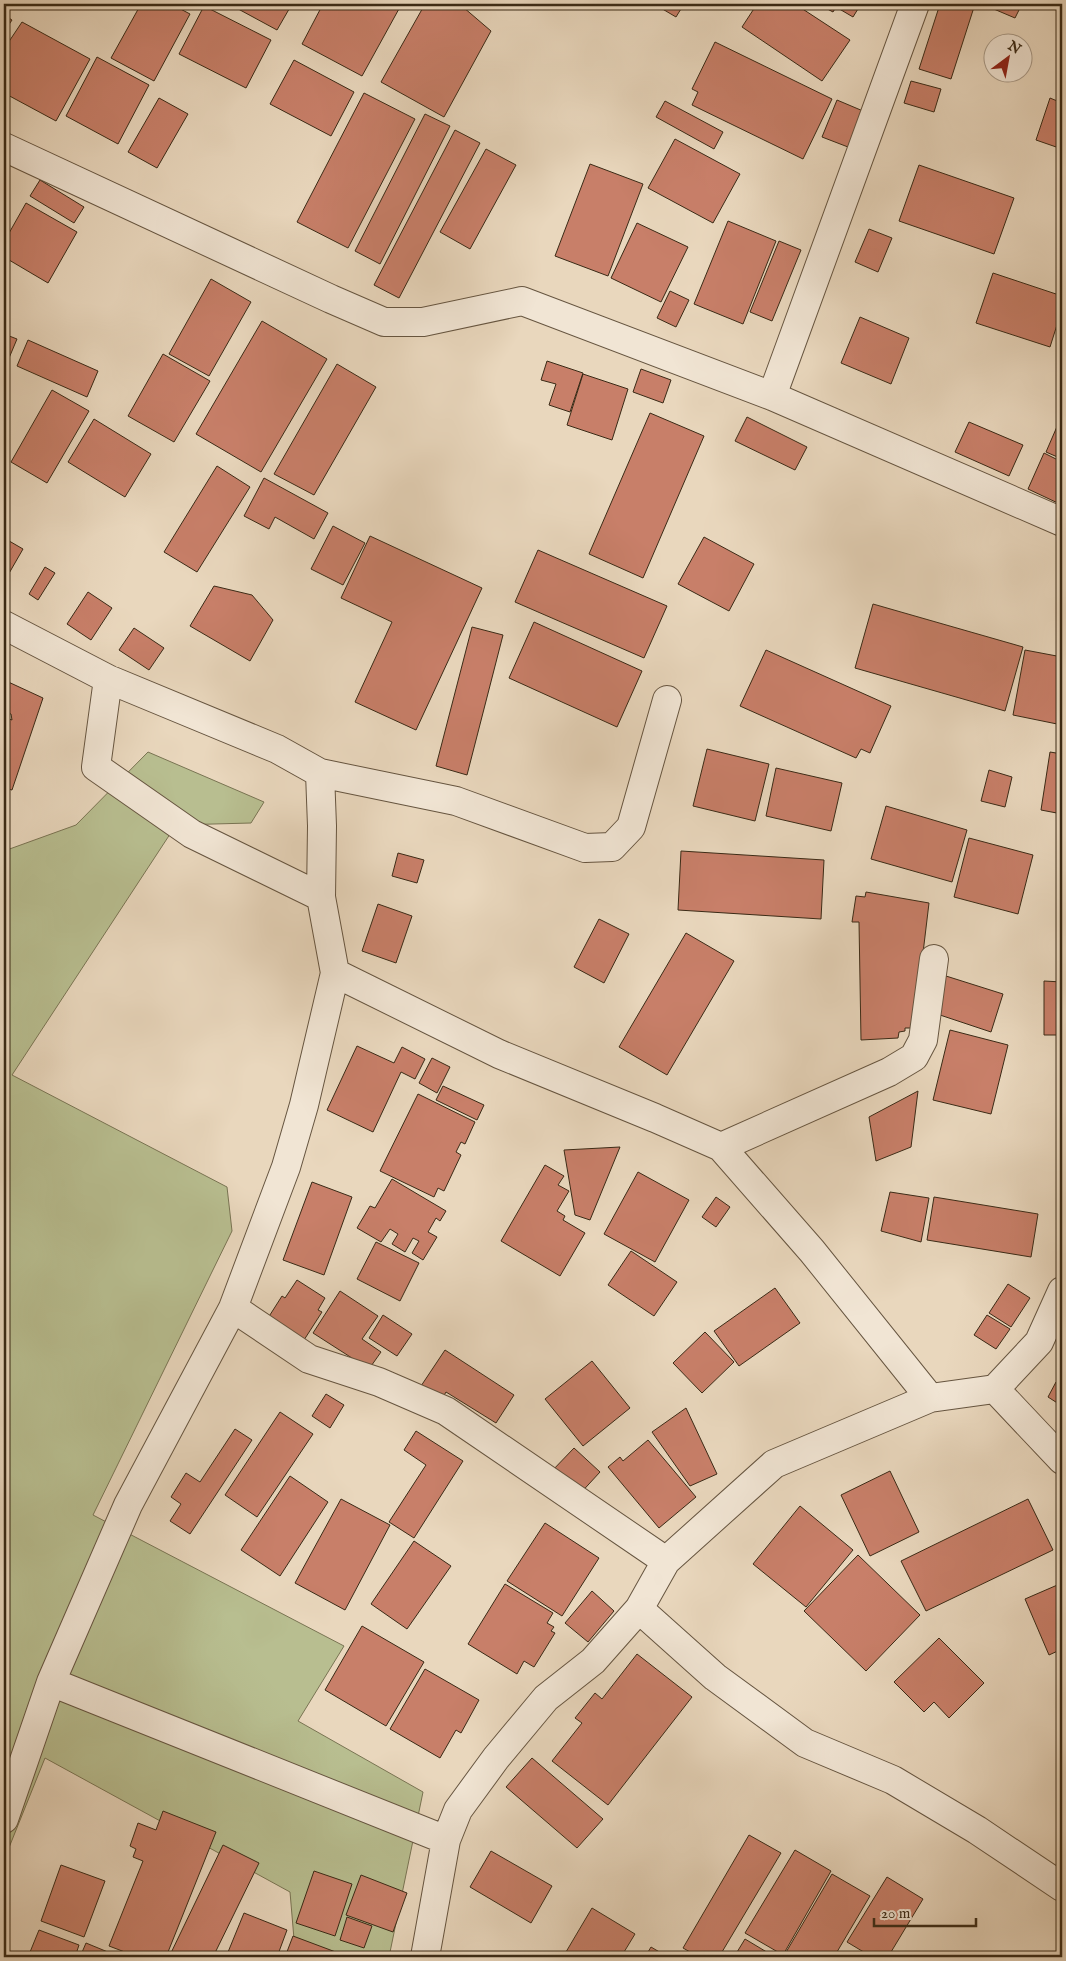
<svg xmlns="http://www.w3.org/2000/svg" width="1066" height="1961" font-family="'IM FELL English',serif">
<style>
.grass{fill:#b8be90;stroke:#797453}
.building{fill:#c87f69;stroke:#3a2a16}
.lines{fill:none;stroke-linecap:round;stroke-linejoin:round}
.street-casing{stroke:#665540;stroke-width:30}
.street{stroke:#f1e5d4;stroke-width:28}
</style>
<rect width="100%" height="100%" fill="#e9d7bd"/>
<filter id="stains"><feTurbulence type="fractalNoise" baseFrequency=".004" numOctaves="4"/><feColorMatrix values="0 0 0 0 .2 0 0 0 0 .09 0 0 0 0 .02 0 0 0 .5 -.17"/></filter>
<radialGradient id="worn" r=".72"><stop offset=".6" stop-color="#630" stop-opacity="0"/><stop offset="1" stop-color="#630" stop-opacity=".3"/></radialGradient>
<path class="grass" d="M148,752L264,802L251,823L176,825L12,1075L227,1187L232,1231L93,1515L344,1646L298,1721L423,1792L389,1957H338L294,1939L290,1892L45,1758L4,1860V851L76,825Z"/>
<path class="building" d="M141,4H171L190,14L154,81L111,58Z
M229,4H292L277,30Z
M323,4H395L400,7L362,76L302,44Z
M425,4H452L463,7L491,31L444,117L381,82Z
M654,4H684L676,17Z
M757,4H795L850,40L822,81L742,27Z
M818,4H861L853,17L836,7L833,12Z
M940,4H975L951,79L919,69Z
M982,4H1022L1015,18Z
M204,6L271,40L246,88L179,54Z
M4,15L12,20L4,32Z
M22,22L90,59L56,121L4,93V49Z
M715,42L832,99L803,159L692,105L698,92L692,89Z
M97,57L149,85L118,144L66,116Z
M294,60L354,92L331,136L270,104Z
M911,81L941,89L934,112L904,103Z
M364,93L415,119L348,248L297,222Z
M159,98L188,114L157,168L128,152Z
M1050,98L1062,103V149L1036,140Z
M837,100L863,111L848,147L822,137Z
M665,101L723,132L714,149L656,117Z
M425,114L450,126L380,264L355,251Z
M455,130L480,143L399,298L374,285Z
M675,139L740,174L713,223L648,188Z
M486,149L516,165L470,249L440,232Z
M590,164L643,184L608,276L555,256Z
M919,165L1014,198L994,254L899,221Z
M40,180L84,207L74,223L30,196Z
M26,203L77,232L48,283L4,257V242Z
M728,221L776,241L743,324L694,304Z
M637,223L688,247L661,302L611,278Z
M869,229L892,238L878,272L855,262Z
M779,241L801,250L772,321L750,312Z
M993,273L1062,296V309L1050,347L976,323Z
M211,279L251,302L209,376L169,354Z
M670,291L689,300L676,327L657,318Z
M860,317L909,338L891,384L841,363Z
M262,321L327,359L261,472L196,434Z
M4,334L17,339L4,370Z
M28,340L98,371L87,397L17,366Z
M163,354L210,381L174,442L128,416Z
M547,361L583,373L570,412L549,405L556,384L541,380Z
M337,364L376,387L314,495L274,474Z
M641,369L671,380L663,403L633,392Z
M583,374L628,389L612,440L567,425Z
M52,390L89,411L47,483L11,462Z
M650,413L704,436L643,578L589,554Z
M1062,415V459L1046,452Z
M747,417L807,447L795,470L735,441Z
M94,419L151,454L125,497L68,462Z
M969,422L1023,445L1009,476L955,452Z
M1044,453L1062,462V505L1028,489Z
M217,466L250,487L197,572L164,552Z
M264,478L328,513L314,539L275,517L269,529L244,516Z
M333,526L365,543L343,585L311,569Z
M370,536L482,588L416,730L355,702L392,622L341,598Z
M704,537L754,564L729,611L678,584Z
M4,538L23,549L4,582Z
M538,550L667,606L644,658L515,602Z
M45,567L55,573L38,600L29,594Z
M214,586L252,595L273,620L250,661L190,626Z
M88,592L112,608L91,640L67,624Z
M873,604L1023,647L1005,711L855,668Z
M534,622L642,671L617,727L509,678Z
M472,627L503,635L467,775L436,766Z
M134,628L164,648L149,670L119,650Z
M766,650L891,706L870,753L861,749L856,758L740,706Z
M1025,650L1062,657V725L1013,715Z
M4,680L43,698L12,790L4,788V717L12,720L11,714L4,712Z
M707,749L769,764L755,821L693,806Z
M1050,752L1062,754V814L1041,810Z
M776,768L842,783L831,831L766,816Z
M989,770L1012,777L1005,807L981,801Z
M886,806L967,830L952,882L871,859Z
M969,838L1033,855L1018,914L954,897Z
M681,851L824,860L821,919L678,910Z
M398,853L424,860L417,883L392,876Z
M866,892L929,903L914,1028H905V1031L899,1032L898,1038L861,1040L859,922H852L856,896L865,897Z
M378,904L412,916L396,963L362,951Z
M599,919L629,934L604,983L574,967Z
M686,933L734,961L667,1075L619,1047Z
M946,976L1003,994L991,1032L934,1013Z
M1044,981L1062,982V1035H1044Z
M950,1030L1008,1045L991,1114L933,1100Z
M357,1046L394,1063L402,1047L425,1059L415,1079L401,1072L373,1132L327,1110Z
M432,1058L450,1067L437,1093L419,1083Z
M443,1086L484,1105L477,1120L436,1100Z
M918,1091L911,1147L876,1161L869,1117Z
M418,1094L475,1122L465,1144L461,1142L456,1152L461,1155L444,1191L438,1188L434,1197L380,1171Z
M620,1147L590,1220L575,1215L564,1150Z
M545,1165L564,1176L558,1185L569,1191L557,1211L565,1216L563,1220L585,1233L560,1276L501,1241Z
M638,1172L689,1200L655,1262L604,1234Z
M392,1179L446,1211L440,1221L436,1218L428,1232L437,1237L423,1260L412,1253L419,1241L413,1238L405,1252L392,1244L398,1234L390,1229L381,1242L357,1228L370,1206L375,1208Z
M312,1182L352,1197L324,1275L283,1260Z
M890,1192L929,1198L921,1242L881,1231Z
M716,1197L730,1207L716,1227L702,1217Z
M934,1197L1038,1214L1031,1257L927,1240Z
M376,1242L419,1263L400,1301L357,1279Z
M631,1251L677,1282L654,1316L608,1285Z
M297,1280L325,1298L318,1310L322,1312L304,1340L268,1318L282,1296L285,1298Z
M1008,1284L1030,1298L1011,1327L989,1313Z
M775,1288L800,1323L739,1366L714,1331Z
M340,1291L378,1316L362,1339L381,1352L369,1369L313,1333Z
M383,1315L412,1334L397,1356L369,1338Z
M987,1315L1010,1329L996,1349L974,1335Z
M705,1332L734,1362L702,1393L673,1363Z
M445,1350L514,1395L496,1423L446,1392L438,1406L417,1392Z
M592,1361L630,1408L583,1446L545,1399Z
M1056,1382L1062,1385V1406L1048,1397Z
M326,1394L344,1405L330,1428L312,1416Z
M686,1408L717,1474L690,1486L652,1432Z
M280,1412L313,1434L257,1517L225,1495Z
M235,1429L252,1440L190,1534L170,1521L181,1504L171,1497L186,1473L200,1482Z
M416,1431L463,1461L414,1538L389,1522L426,1465L404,1450Z
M648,1440L696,1497L659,1528L608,1467L620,1457L623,1461Z
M574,1448L600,1472L577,1497L550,1473Z
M890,1471L919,1532L870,1556L841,1495Z
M290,1476L328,1502L280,1576L241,1550Z
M341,1499L390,1525L345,1610L295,1583Z
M1028,1499L1053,1550L926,1611L901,1561Z
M800,1506L853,1550L806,1607L753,1564Z
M545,1523L599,1558L562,1616L507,1581Z
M414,1541L451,1566L407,1629L371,1604Z
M858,1555L920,1615L866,1671L804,1611Z
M1062,1583V1649L1049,1655L1025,1599Z
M505,1584L553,1613L547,1623L554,1627L551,1631L555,1633L534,1667L524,1661L517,1674L468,1644Z
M592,1591L614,1611L588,1642L565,1623Z
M362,1626L424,1662L386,1726L325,1690Z
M939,1638L984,1683L949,1718L934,1702L924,1712L894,1682Z
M637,1654L692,1697L608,1805L552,1761L582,1723L575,1718L595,1693L602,1699Z
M425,1669L479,1700L461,1733L456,1730L440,1758L390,1729Z
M532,1758L603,1819L577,1848L506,1787Z
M163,1811L216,1832L166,1957H138L109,1946L143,1861L133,1857L136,1849L130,1846L138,1823L156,1830Z
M749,1835L781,1853L719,1957H699L683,1948Z
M223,1845L259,1863L213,1957H169Z
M795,1850L831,1871L783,1955L745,1933Z
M491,1851L552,1886L531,1923L470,1887Z
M61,1865L105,1881L84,1937L41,1921Z
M314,1871L352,1884L335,1936L296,1923Z
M832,1874L870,1896L834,1957H790L785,1954Z
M361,1875L407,1893L393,1932L346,1915Z
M887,1877L923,1899L888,1957H872L847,1942Z
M592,1908L635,1934L621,1957H563Z
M244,1913L287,1930L277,1957H226Z
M347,1917L372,1926L364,1948L340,1940Z
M39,1930L79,1945L75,1957H28Z
M293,1936L349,1957H285Z
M745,1939L775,1957H734Z
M86,1943L120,1957H80Z
M651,1947L668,1957H645Z"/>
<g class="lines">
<g class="street-casing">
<path id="street" d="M4,147L331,299L384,322H423L522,301L772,396L1062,522
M772,396L915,4
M4,625L108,679L277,749L320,773L322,826L321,897L335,973L304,1105L286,1167L233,1308L128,1505L51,1682L4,1819
M108,679L96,767L192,834L321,897
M320,773L456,801L585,848L612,847L631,827L667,700
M335,973L499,1054L655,1118L721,1147L812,1251L930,1398
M721,1147L889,1072L914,1057L923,1040L934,959
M233,1308L309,1359L379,1382L446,1411L666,1561
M995,1389L1062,1460
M639,1609L715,1677L805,1743L893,1780L977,1830L1062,1887
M51,1682L446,1840
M425,1957L446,1840L458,1810L496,1758L546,1698L593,1661L639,1609L666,1561L774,1464L930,1398L995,1389L1039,1342L1062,1291"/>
</g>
<use href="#street" class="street"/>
</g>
<rect width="1066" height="1961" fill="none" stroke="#e9d7bd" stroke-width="20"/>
<rect x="5" y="5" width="1056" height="1951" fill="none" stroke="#3a2a16" stroke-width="2.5"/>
<rect x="10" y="10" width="1046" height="1941" fill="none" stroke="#3a2a16"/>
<g transform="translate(1008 58) rotate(32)"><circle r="24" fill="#f1e5d4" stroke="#a89a88"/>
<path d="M0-4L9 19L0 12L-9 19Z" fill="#8f2418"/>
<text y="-8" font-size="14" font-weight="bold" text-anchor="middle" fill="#3a2a16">N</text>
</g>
<path d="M874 1918v8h102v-8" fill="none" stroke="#3a2a16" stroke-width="2.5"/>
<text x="881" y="1918" font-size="15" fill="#3a2a16" stroke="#f1e5d4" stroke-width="4" paint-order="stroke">20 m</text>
<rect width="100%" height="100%" filter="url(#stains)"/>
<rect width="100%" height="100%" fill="url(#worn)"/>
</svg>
